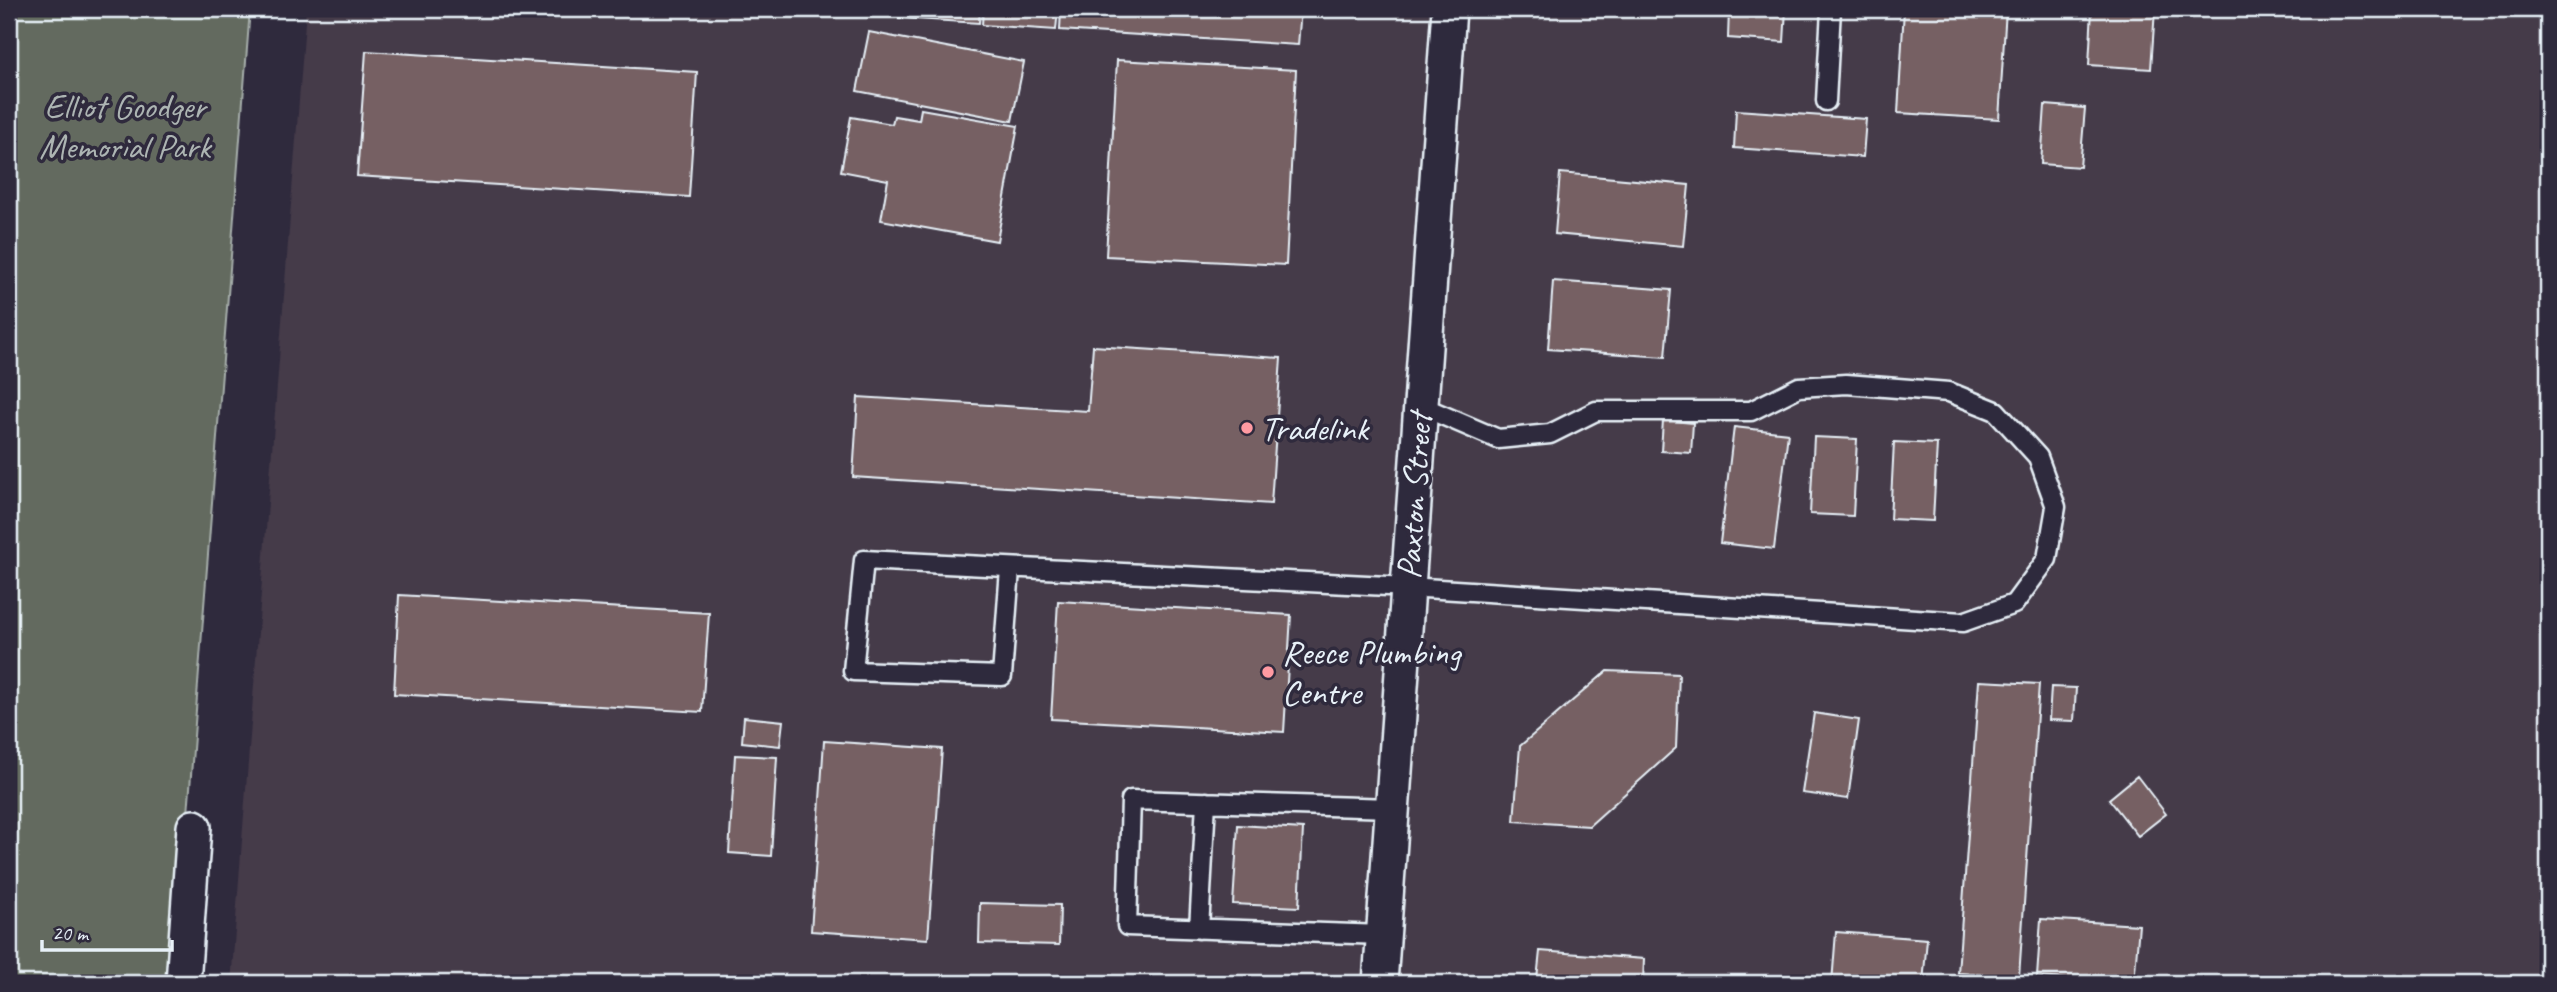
<svg xmlns="http://www.w3.org/2000/svg" width="2557" height="992" font-family="Caveat,sans-serif">
<style>
.built{fill:#443a49}
.green{fill:#646b5e;stroke:#a6aeab;stroke-width:2}
.building{fill:#766164;stroke:#e8f1f8;stroke-width:2}
.lines{fill:none;stroke-linecap:round;stroke-linejoin:round}
.lane-casing{stroke:#e8f1f8;stroke-width:23}
.street-casing{stroke:#e8f1f8;stroke-width:38}
.lane{stroke:#2f2a3d;stroke-width:18}
.street{stroke:#2f2a3d;stroke-width:33}
.poi-dot{fill:#ff9aa2;stroke:#2f2a3d;stroke-width:2.5}
.labels{text-anchor:middle;dominant-baseline:central;stroke-width:7;stroke-linejoin:round;paint-order:stroke}
.park-label{font-size:35px;fill:#adb5b3;stroke:#2f2a3d}
.poi-label{font-size:35px;fill:#e8f1f8;stroke:#2f2a3d;text-anchor:start}
.street-label{font-size:35px;fill:#e8f1f8;stroke:#2f2a3d}
</style>
<rect width="100%" height="100%" fill="#2f2a3d"/>
<filter id="ink" filterUnits="userSpaceOnUse"><feTurbulence type="fractalNoise" baseFrequency=".0143" numOctaves="2"/><feDisplacementMap in="SourceGraphic" scale="14" xChannelSelector="R" yChannelSelector="G"/><feConvolveMatrix kernelMatrix="1 2 1 2 8 2 1 2 1" color-interpolation-filters="sRGB"/></filter>
<g filter="url(#ink)">
<path class="built" d="M306,9H2548V983H231Z"/>
<path class="green" d="M9,9H250L175,983H9Z"/>
<path class="building" d="M900,9H980L979,23L899,18Z
M983,9H1058L1056,30L982,25Z
M1061,9H1301L1298,45L1060,30Z
M1707,9H1786L1784,42L1728,38L1729,10Z
M1904,9H2006L1999,119L1898,113Z
M2092,9H2155L2151,69L2089,65Z
M869,32L1024,62L1012,121L857,91Z
M366,51L697,72L689,197L357,176Z
M1117,60L1296,70L1286,265L1106,256Z
M2045,105L2085,108L2080,167L2041,164Z
M921,109L1018,126L997,241L881,220L888,180L841,171L851,117L892,124L894,116L919,120Z
M1736,110L1866,119L1863,157L1734,148Z
M1560,173L1689,185L1683,246L1555,234Z
M1553,281L1671,290L1665,357L1548,349Z
M1093,346L1281,358L1271,504L853,477L858,397L1088,411Z
M1663,420L1693,423L1691,453L1661,451Z
M1734,427L1788,433L1774,549L1720,543Z
M1814,437L1857,439L1853,516L1810,514Z
M1894,442L1937,444L1933,521L1890,519Z
M399,595L709,613L702,712L394,694Z
M1058,601L1291,615L1284,732L1051,719Z
M1607,671L1679,674L1676,748L1589,826L1514,821L1520,746Z
M1979,681L2039,684L2019,977L1958,973Z
M2051,687L2076,688L2074,721L2049,720Z
M1814,713L1859,720L1848,799L1802,793Z
M744,717L783,721L780,746L742,742Z
M824,741L942,749L928,939L811,931Z
M735,755L777,757L771,856L729,853Z
M2137,776L2166,814L2138,836L2109,799Z
M1238,825L1303,829L1299,907L1233,904Z
M980,903L1060,905L1059,945L979,943Z
M2041,919L2139,925L2134,983L2037,977Z
M1836,932L1927,939L1923,983H1832Z
M1540,951L1644,959L1643,983H1520L1521,978L1537,979Z"/>
<g class="lines">
<g class="lane-casing">
<path id="lane" d="M1826,101L1831,9
M1010,569L1002,676L853,671L864,560L1408,587L1963,622L2014,604L2047,559L2056,507L2038,457L1996,411L1949,392L1846,384L1799,387L1751,411H1596L1550,434L1498,439L1421,406
M1199,929L1206,802
M1383,935L1127,926L1131,800L1392,808"/>
</g>
<g class="street-casing">
<path id="street" d="M183,983L194,827
M1380,983L1449,9"/>
</g>
<use href="#lane" class="lane"/>
<use href="#street" class="street"/>
</g>
</g>
<g class="poi-dot">
<circle cx="1247" cy="428" r="7"/>
<circle cx="1268" cy="672" r="7"/>
</g>
<g class="labels">
<g class="park-label">
<text x="125" y="106">Elliot Goodger<tspan x="125" dy="40">Memorial Park</tspan></text>
</g>
<g class="poi-label">
<text x="1261" y="428">Tradelink</text>
<text x="1282" y="652">Reece Plumbing<tspan x="1282" dy="40">Centre</tspan></text>
</g>
<g class="street-label">
<text transform="translate(1414 496) rotate(-86)">Paxton Street</text>
</g>
</g>
<rect width="2557" height="992" fill="none" stroke="#2f2a3d" stroke-width="35"/>
<rect x="18" y="18" width="2522" height="957" fill="none" stroke="#e8f1f8" stroke-width="2.5" filter="url(#ink)"/>
<path d="M42 940v10h130v-10" fill="none" stroke="#e8f1f8" stroke-width="3.5"/>
<text x="52" y="940" font-size="21" fill="#e8f1f8" stroke="#2f2a3d" stroke-width="5" paint-order="stroke">20 m</text>
</svg>
